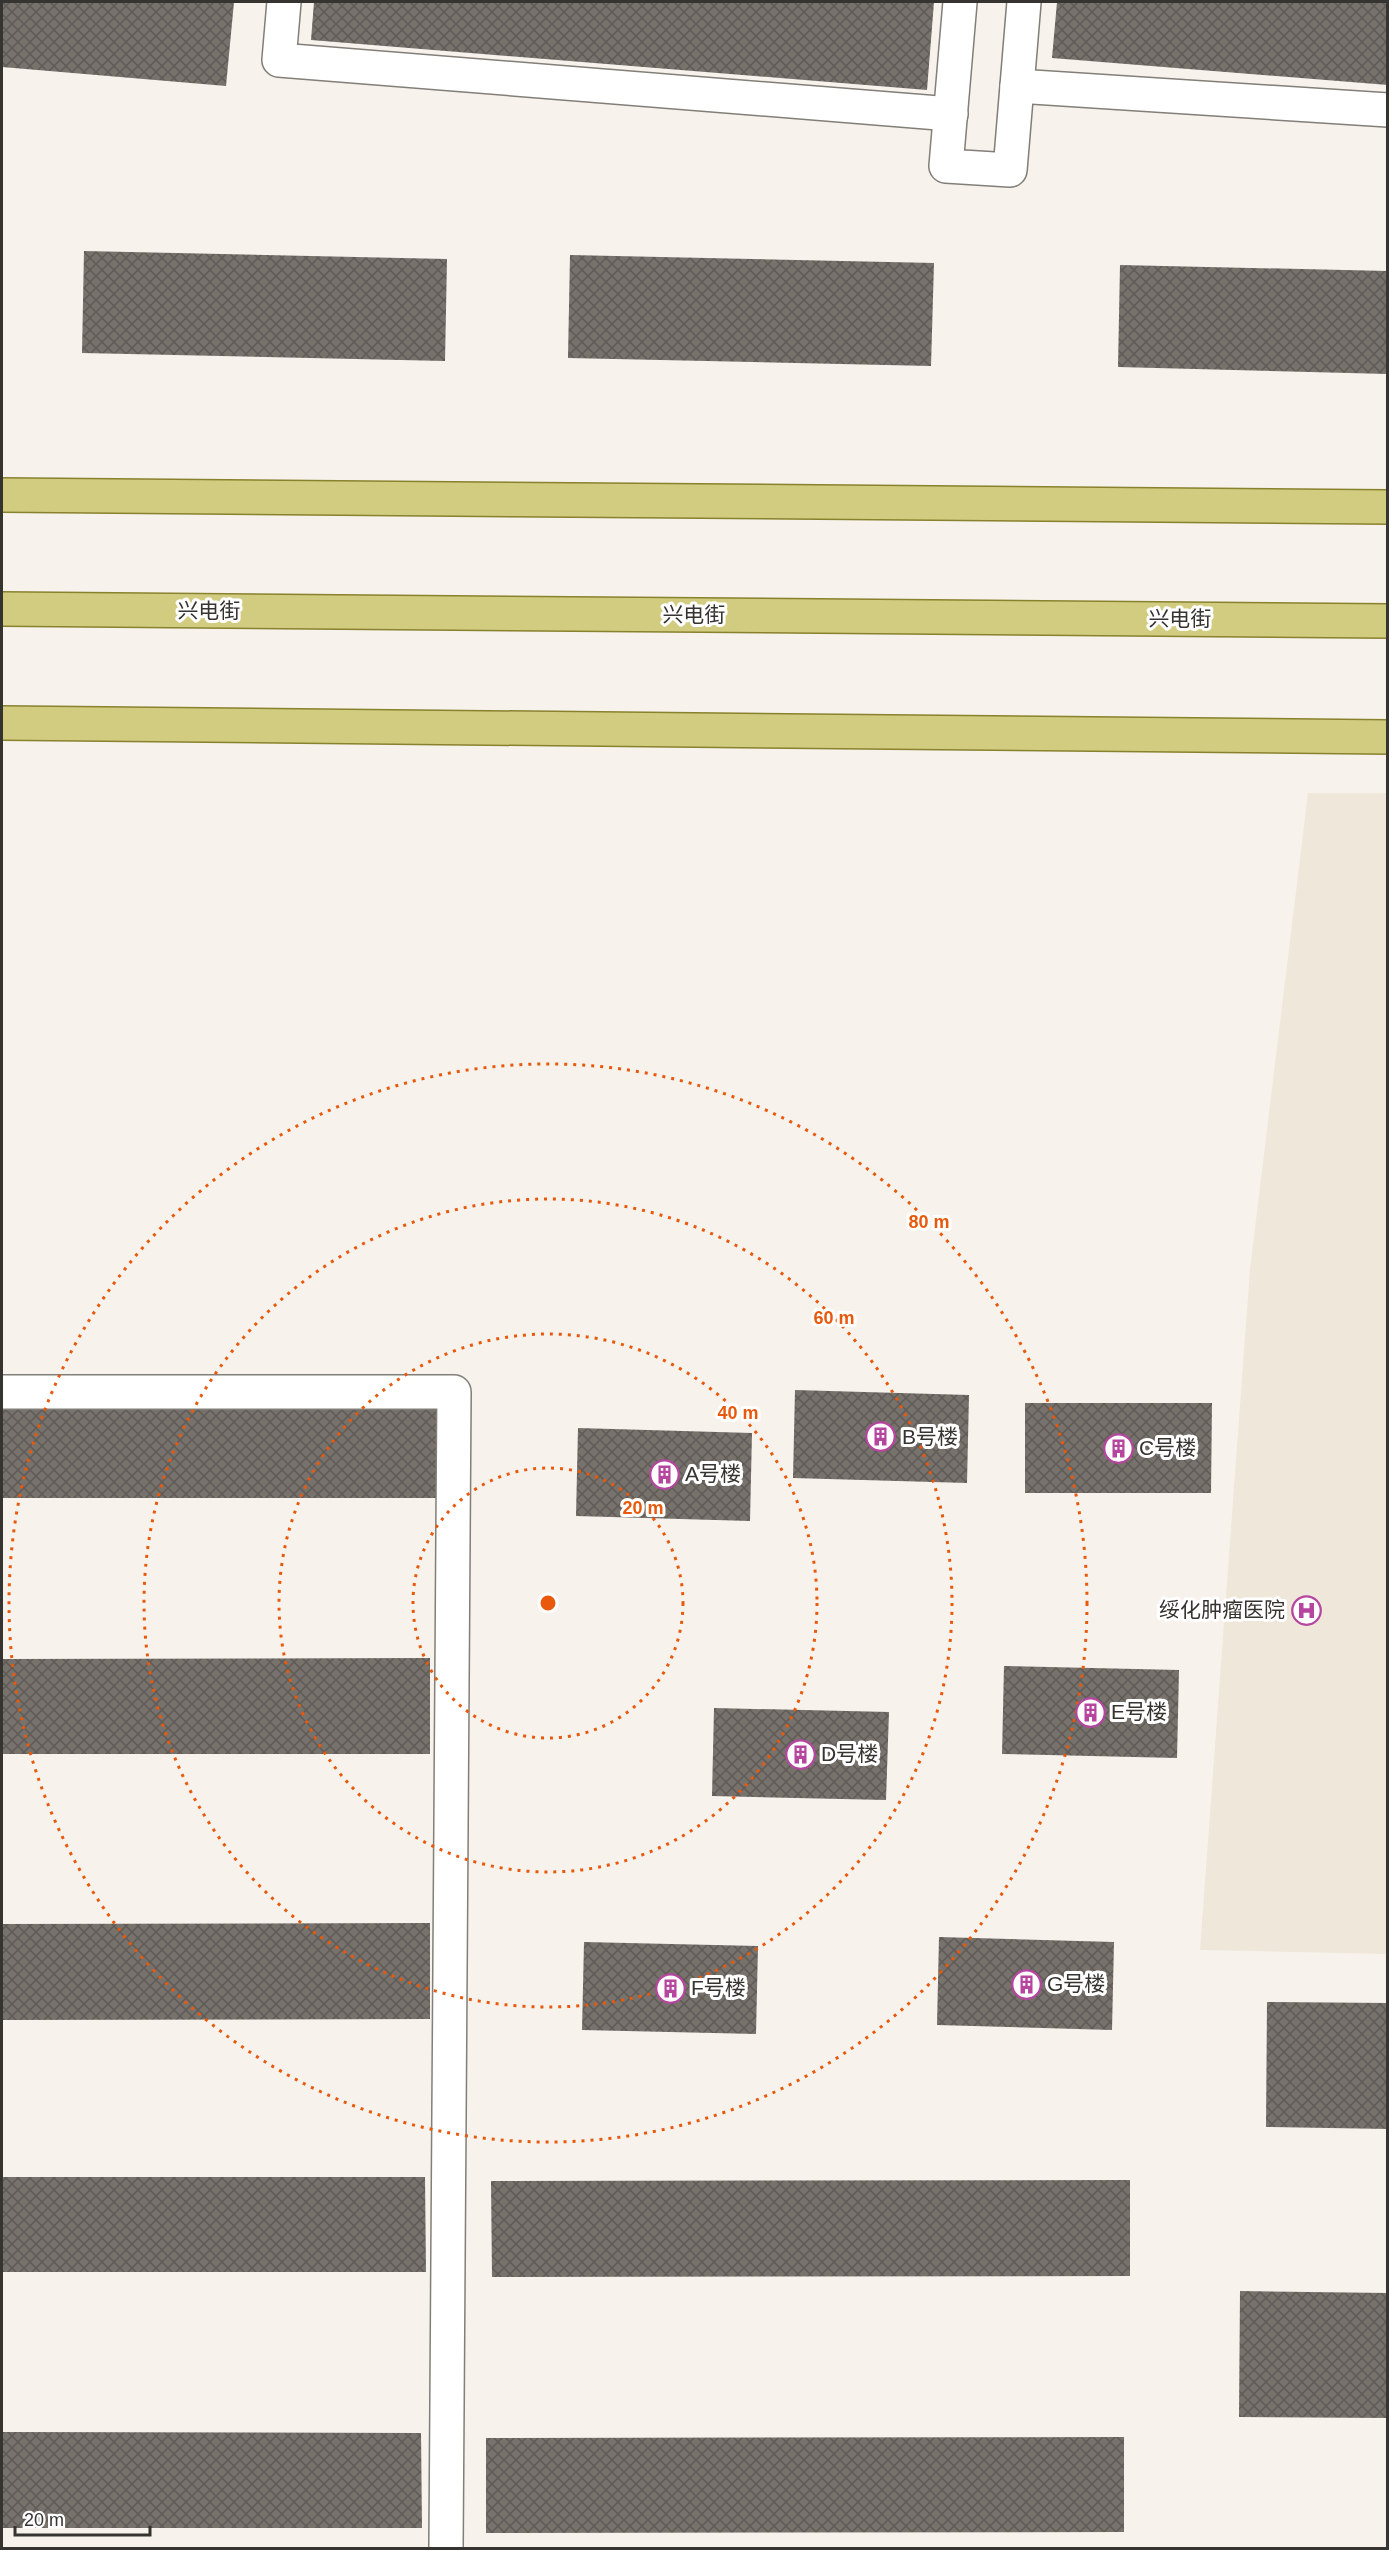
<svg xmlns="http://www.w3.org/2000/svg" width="1389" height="2550" viewBox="0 0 1389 2550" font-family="Arial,'Noto Sans SC',sans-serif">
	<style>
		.built { fill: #efe7da }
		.building { fill: url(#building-cross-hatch) }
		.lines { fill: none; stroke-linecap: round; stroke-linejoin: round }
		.street-casing { stroke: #827e78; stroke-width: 36 }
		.primary-casing { stroke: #88812d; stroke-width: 36 }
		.street { stroke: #fff; stroke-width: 33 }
		.primary { stroke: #d2cc80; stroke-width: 33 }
		.ring { fill: none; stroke: #e8590c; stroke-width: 3; stroke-dasharray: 3 6 }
		.labels { text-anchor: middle; stroke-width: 6; stroke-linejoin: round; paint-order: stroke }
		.street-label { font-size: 21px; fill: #353431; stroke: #fff }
		.poi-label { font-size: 21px; fill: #353431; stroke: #fff; text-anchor: start }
		.centre { fill: #e8590c; stroke: #fff; stroke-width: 3 }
		.ring-label { font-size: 18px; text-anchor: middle; font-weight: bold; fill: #e8590c; stroke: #fff; stroke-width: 6; stroke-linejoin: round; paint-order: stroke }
	</style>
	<defs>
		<pattern id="building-cross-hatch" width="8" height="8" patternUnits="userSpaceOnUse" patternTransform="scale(1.5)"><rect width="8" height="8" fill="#78726d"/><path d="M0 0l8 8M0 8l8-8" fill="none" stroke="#5e5a56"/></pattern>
	</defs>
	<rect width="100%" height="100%" fill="#f7f3ec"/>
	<polygon class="built" points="1308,793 1387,793 1387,1954 1200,1950 1250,1269"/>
	<g class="building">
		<polygon points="2,2 234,2 226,86 2,67"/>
		<polygon points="314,2 934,2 927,90 311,40"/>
		<polygon points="1057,2 1388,2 1388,85 1052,58"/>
		<polygon points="84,251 447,259 445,361 82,353"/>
		<polygon points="570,255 934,263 931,366 568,358"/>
		<polygon points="1120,265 1388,271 1388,374 1118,367"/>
		<polygon points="795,1390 969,1395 967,1483 793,1478"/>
		<polygon points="2,1402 437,1403 437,1498 2,1498"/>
		<polygon points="1025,1403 1212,1403 1211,1493 1025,1493"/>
		<polygon points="578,1428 752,1433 750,1521 576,1516"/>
		<polygon points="430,1658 430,1754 2,1754 2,1659"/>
		<polygon points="1004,1666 1179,1670 1177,1758 1002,1754"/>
		<polygon points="714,1708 889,1712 886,1800 712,1796"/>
		<polygon points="430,1923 430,2019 2,2020 2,1924"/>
		<polygon points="939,1937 1114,1942 1112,2030 937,2025"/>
		<polygon points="584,1942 758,1946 756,2034 582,2030"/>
		<polygon points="1267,2002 1388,2003 1388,2129 1266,2127"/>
		<polygon points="2,2177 425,2177 426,2272 2,2272"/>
		<polygon points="1130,2180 1130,2276 492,2277 491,2181"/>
		<polygon points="1240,2291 1388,2293 1388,2418 1239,2417"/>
		<polygon points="2,2432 421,2433 422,2528 2,2528"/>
		<polygon points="1124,2437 1124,2532 486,2533 486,2438"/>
	</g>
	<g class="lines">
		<defs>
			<g id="street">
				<polyline points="284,2 279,60 951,114"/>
				<polyline points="960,2 946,166 1010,170 1024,2"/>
				<polyline points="1017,86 1388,110"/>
				<polyline points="2,1392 454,1392 446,2548"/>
			</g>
			<g id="primary">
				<polyline points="2,495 1388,507"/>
				<polyline points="2,609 1388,621"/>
				<polyline points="2,723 1388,737"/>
			</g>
		</defs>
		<use href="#street" class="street-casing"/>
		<use href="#primary" class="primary-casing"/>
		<use href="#street" class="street"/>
		<use href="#primary" class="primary"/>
	</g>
	<g class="ring">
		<circle cx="548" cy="1603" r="135"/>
		<circle cx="548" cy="1603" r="269"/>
		<circle cx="548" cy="1603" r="404"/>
		<circle cx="548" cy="1603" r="539"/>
	</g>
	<defs>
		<symbol id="building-ring" viewBox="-11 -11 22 22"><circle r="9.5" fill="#fff" stroke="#b645a0" stroke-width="1.5"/><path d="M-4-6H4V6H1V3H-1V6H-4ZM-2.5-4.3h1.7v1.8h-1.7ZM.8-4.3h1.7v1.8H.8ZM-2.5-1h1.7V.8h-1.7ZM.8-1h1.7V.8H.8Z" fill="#b645a0"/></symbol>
		<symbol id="hospital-ring" viewBox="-11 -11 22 22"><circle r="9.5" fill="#fff" stroke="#b645a0" stroke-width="1.5"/><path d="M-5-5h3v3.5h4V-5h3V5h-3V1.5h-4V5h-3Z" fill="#b645a0"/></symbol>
	</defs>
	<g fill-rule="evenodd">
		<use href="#building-ring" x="864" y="1420" width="33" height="33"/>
		<use href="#building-ring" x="1102" y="1432" width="33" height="33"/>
		<use href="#building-ring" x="648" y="1458" width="33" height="33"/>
		<use href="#hospital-ring" x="1290" y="1594" width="33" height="33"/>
		<use href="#building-ring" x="1074" y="1696" width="33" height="33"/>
		<use href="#building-ring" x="784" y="1738" width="33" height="33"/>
		<use href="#building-ring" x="1010" y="1968" width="33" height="33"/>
		<use href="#building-ring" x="654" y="1972" width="33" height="33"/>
	</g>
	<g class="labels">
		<g class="street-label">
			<text x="209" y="618">兴电街</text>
			<text x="694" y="622">兴电街</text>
			<text x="1180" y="626">兴电街</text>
		</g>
		<g class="poi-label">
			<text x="902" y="1444">B号楼</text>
			<text x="1139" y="1455">C号楼</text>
			<text x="685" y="1481">A号楼</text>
			<text x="1285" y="1617" text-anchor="end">绥化肿瘤医院</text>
			<text x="1111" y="1719">E号楼</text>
			<text x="821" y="1761">D号楼</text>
			<text x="1047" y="1991">G号楼</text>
			<text x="691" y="1995">F号楼</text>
		</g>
	</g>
	<circle cx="548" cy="1603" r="9" class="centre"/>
	<g class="ring-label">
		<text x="929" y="1228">80 m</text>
		<text x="834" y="1324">60 m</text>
		<text x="738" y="1419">40 m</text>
		<text x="643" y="1514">20 m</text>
	</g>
	<rect width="1389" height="2550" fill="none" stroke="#353431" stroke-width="6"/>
	<path d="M15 2526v9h135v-9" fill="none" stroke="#353431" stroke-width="3"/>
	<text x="24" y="2526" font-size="18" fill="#353431" stroke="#ffffff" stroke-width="4.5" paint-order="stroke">20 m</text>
</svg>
